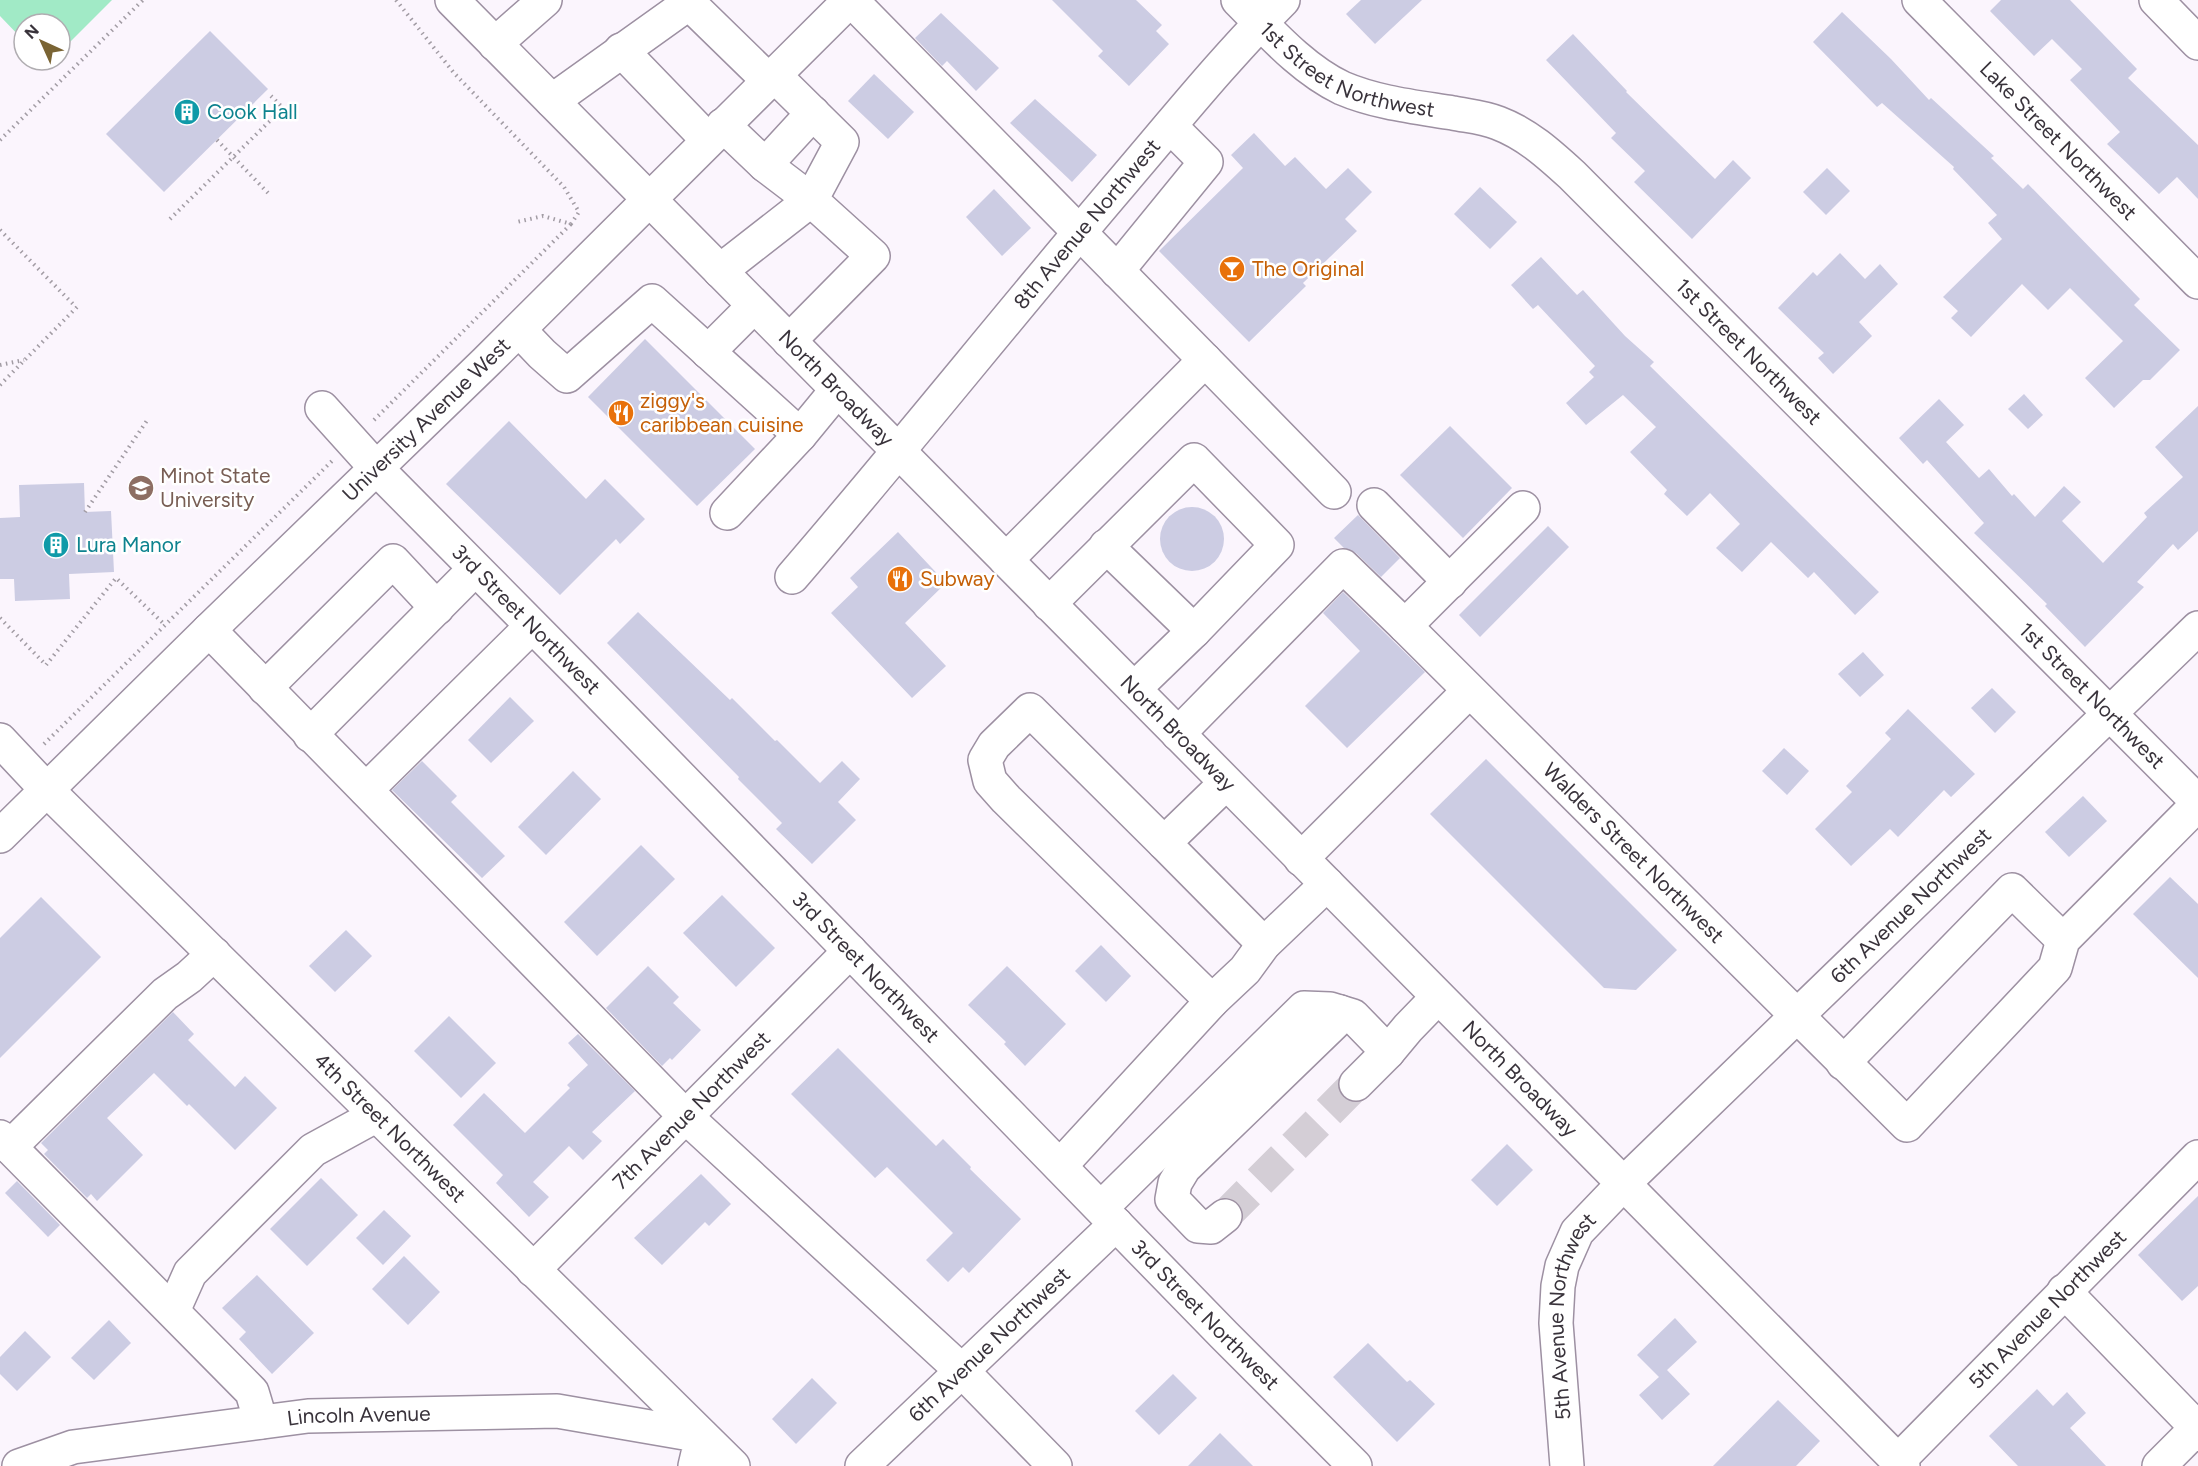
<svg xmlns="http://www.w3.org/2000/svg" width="2198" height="1466" viewBox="0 0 2198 1466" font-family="Figtree,sans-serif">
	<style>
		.green { fill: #a1eac6 }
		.building { fill: #cccce3 }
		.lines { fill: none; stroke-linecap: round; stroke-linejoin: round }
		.minor-tunnel { stroke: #d4ced6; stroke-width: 33; stroke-dasharray: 33 16; stroke-linecap: butt }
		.minor-casing { stroke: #9d90a2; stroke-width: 36 }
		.major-casing { stroke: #9d90a2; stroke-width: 36 }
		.path { stroke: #a29ca4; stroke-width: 4; stroke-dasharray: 1.5 4.5; stroke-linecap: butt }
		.minor { stroke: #fff; stroke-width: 33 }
		.major { stroke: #fff; stroke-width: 33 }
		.labels { text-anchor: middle; stroke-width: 5; stroke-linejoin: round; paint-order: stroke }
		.street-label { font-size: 21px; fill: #39333b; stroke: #fff }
		.culture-label { font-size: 21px; fill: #0d838f; stroke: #fff; text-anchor: start }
		.food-label { font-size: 21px; fill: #c56008; stroke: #fff; text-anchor: start }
		.education-label { font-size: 21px; fill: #785e54; stroke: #fff; text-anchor: start }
	</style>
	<rect width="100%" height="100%" fill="#fbf5fd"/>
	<polygon class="green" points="0,0 112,0 60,52 60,24 24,24 24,41 0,16"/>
	<g class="building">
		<polygon points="1052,0 1136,0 1162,25 1156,31 1169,44 1129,86 1098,56 1103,51"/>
		<polygon points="1361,0 1422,0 1375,44 1346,14"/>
		<polygon points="2001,0 2070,0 2137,69 2128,78 2198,145 2198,199 2177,177 2159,194 2107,144 2120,132 2070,80 2082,69 2052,39 2034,56 1990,11"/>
		<polygon points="1842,12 1891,59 1929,100 1931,98 1994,156 1991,158 2023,189 2028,184 2140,299 2134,305 2180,350 2150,380 2143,380 2114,408 2085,378 2123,341 2070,288 2048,310 2022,284 1971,337 1951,318 1958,311 1943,297 2002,239 1988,223 1997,215 1953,169 1954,167 1882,103 1877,107 1813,42"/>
		<polygon points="941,13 999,68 976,91 947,61 942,66 915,38"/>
		<polygon points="210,31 268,89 164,192 106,134"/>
		<polygon points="1573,34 1627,91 1626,92 1715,179 1733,160 1751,178 1692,239 1634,182 1645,171 1611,138 1616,133 1546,60"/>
		<polygon points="874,74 914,112 888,139 848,101"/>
		<polygon points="1035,99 1097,155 1072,182 1010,123"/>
		<polygon points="1254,133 1285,166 1295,157 1326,189 1348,168 1372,192 1345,219 1357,231 1303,283 1306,286 1249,342 1159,251 1243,168 1231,155"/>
		<polygon points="1827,168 1850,191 1826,215 1803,192"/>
		<polygon points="1480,187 1517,222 1490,249 1454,214"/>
		<polygon points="994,189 1031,228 1002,256 966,217"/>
		<polygon points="1840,253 1865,279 1880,264 1898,284 1859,322 1872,336 1833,374 1818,358 1824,353 1778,308 1813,272 1817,276"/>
		<polygon points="1541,257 1577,295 1583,290 1625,336 1654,362 1650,366 1879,592 1855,615 1814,572 1808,578 1771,542 1742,572 1716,548 1740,524 1710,493 1687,516 1664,494 1667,490 1630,452 1656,427 1623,395 1586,425 1566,403 1594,377 1589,372 1595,366 1538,305 1533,309 1511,285"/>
		<polygon points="645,339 755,449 697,506 588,397"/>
		<polygon points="2024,394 2043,415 2028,429 2008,409"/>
		<polygon points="1939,399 1964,425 1946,442 1979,478 1989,469 2012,496 2014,494 2035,517 2064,486 2081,502 2062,521 2103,563 2147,517 2144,513 2183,477 2155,447 2198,406 2198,531 2178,550 2173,544 2137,582 2144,587 2085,647 2045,606 2047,604 1974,533 1984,523 1927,460 1923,464 1899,438"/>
		<polygon points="509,421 586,499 605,479 645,519 620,544 616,539 560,595 446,484"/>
		<polygon points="1450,426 1512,488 1463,538 1400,475"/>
		<polygon points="84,483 85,512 111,511 114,572 69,574 70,599 15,601 14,579 0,579 0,518 20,517 19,485"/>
		<circle cx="1192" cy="539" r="32"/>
		<polygon points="1358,515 1400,558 1381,577 1356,553 1344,548 1334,538"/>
		<polygon points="1548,526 1569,547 1480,637 1459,615"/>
		<polygon points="898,532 946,583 905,623 946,666 912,698 831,613 858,587 850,578"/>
		<polygon points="1343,592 1425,672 1347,748 1305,706 1360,651 1323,613"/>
		<polygon points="638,612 730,700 732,698 775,741 777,740 820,783 842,761 860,779 838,802 856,820 812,864 776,829 782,823 738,779 739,777 607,643"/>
		<polygon points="1863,652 1884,675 1860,697 1838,674"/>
		<polygon points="1992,688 2016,712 1995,733 1971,708"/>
		<polygon points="510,697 534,721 491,763 468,740"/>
		<polygon points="1908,709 1975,774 1951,797 1944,790 1898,837 1890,829 1851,866 1815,829 1852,792 1846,786 1891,739 1885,733"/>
		<polygon points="1784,748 1809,771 1787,795 1762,771"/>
		<polygon points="1486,759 1677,950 1636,990 1604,988 1430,814"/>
		<polygon points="422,761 457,796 451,802 505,856 482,878 392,790"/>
		<polygon points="573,771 601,799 546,855 518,827"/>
		<polygon points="2083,796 2107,821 2069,857 2045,832"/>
		<polygon points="641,845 675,879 597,956 564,922"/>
		<polygon points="2170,877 2198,904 2198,978 2133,914"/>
		<polygon points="722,895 775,948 736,987 683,933"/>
		<polygon points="41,897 101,957 0,1058 0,938"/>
		<polygon points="346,930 372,956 335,992 309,966"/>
		<polygon points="1101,945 1131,976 1106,1002 1075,971"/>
		<polygon points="648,966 679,997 673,1003 701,1030 672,1060 670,1058 662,1066 606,1008"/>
		<polygon points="1007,966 1066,1024 1025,1066 1004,1044 1006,1042 968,1005"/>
		<polygon points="173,1012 194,1034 188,1040 235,1087 245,1076 277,1108 235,1150 189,1104 187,1106 154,1073 107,1118 143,1155 97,1201 91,1194 87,1198 44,1154 48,1150 41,1143"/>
		<polygon points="449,1016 496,1063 461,1098 414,1051"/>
		<polygon points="578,1034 635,1091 592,1132 602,1141 583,1160 569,1146 533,1182 549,1197 529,1217 496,1183 503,1175 453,1125 484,1093 525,1133 570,1088 567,1085 588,1065 568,1043"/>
		<polygon points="838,1048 936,1146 943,1139 971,1167 970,1169 1021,1219 969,1273 963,1267 948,1282 926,1260 953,1233 887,1167 875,1178 791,1094"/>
		<polygon points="1507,1144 1533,1170 1497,1206 1471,1180"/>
		<polygon points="701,1174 731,1204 709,1226 705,1222 662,1265 634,1238"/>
		<polygon points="321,1178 358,1215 307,1266 270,1229"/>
		<polygon points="17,1181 60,1225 48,1237 5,1193"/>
		<polygon points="2198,1196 2198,1286 2182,1301 2138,1255"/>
		<polygon points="384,1210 411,1236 383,1265 356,1238"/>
		<polygon points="404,1256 440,1292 408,1325 372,1289"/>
		<polygon points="257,1275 314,1333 272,1374 239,1339 246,1332 222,1308"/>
		<polygon points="1675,1318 1697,1342 1667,1370 1690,1394 1662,1420 1639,1395 1659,1377 1637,1355"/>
		<polygon points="109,1320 131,1343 94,1380 71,1358"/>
		<polygon points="25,1331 51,1357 17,1391 0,1374 0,1357"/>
		<polygon points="1368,1343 1407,1382 1410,1380 1435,1404 1397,1442 1333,1377"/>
		<polygon points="1173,1374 1197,1398 1159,1435 1135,1411"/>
		<polygon points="812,1378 837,1403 796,1444 772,1419"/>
		<polygon points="2037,1389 2053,1406 2067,1392 2086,1413 2070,1428 2106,1466 2018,1466 1989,1436"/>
		<polygon points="1778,1400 1820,1441 1796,1466 1713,1466"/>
		<polygon points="1220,1433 1253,1466 1188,1466"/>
	</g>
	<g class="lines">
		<polyline class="minor-tunnel" points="1225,1216 1356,1084"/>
		<defs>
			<g id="minor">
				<polyline points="851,0 1205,360"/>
				<path id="s1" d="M1238 0C1269 31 1302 69 1342 88 1377 103 1416 107 1453 113 1468 116 1483 117 1498 123 1527 134 1549 154 1572 175L2198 802"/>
				<path id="s2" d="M1919 0 2198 282"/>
				<polyline points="2156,0 2198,43"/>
				<polyline points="495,44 545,0"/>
				<polyline points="621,50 708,140"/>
				<polyline points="775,76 842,142 811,200 873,256 789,341"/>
				<polyline points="552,101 689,3 769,81"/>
				<polyline points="765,165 813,113"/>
				<polyline points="720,271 811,200 765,165 723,125"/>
				<polyline points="1117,271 1206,162 1170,126"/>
				<polyline points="519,330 542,354 567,376 652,301 800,435 727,513"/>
				<polyline points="708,352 754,306"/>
				<path id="s3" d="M322 408 377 469 581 675 1224 1335 1355 1466"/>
				<polyline points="800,435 837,390"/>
				<polyline points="1374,505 1450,582"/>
				<polyline points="1106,546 1194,631"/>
				<polyline points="1006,560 1205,360 1334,492"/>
				<path id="s4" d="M792 577C905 446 1012 311 1124 180 1176 119 1226 57 1283 0"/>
				<polyline points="1049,604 1194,460 1277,545 1194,631 1134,689"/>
				<path id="s5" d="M1405 626 1907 1125 2055 968 2063 940 2198 804"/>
				<polyline points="209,630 685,1116 962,1371 1055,1466"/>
				<polyline points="265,688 393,561 437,608"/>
				<polyline points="1178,734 1343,566 1405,626 1523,508"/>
				<polyline points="310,735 475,569"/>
				<path id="s6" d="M0 740 47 790 733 1466"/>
				<polyline points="1226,783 1164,843 1264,944"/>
				<polyline points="366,790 531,627"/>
				<path id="s7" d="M0 836 209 630 486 362 850 0"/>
				<polyline points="1164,843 1030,710 994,745 985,760 990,781 1006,799 1212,1001"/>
				<polyline points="1301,859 1469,691"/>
				<polyline points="1843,1063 2012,890 2063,940"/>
				<polyline points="1356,1084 1388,1052"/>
				<polyline points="0,1137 252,1392 261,1422"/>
				<polyline points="10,1147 165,994 189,977 214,954"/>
				<polyline points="1060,1166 1212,1001 1245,970 1264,944 1327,884"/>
				<polyline points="1101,1208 1304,1008 1330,1009 1353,1016 1388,1052 1408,1028 1438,997"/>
				<polyline points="1225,1216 1211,1227 1198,1226 1172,1199 1175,1183 1184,1168 1334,1023 1340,1012"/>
				<path id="s8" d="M533 1270 850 951"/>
				<polyline points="2064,1291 2198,1429"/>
				<polyline points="173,1311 190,1273 313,1150 377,1115"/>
				<path id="s9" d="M1898 1461 2198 1157"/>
				<path id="s10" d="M19 1466 73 1447 308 1416 557 1411 702 1436 695 1466"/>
				<path id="s11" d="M862 1466 1116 1224"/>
				<path id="s12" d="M1567 1466 1556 1323 1558 1286 1562 1266 1577 1232 1623 1184 2198 628"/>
				<polyline points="2159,1466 2197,1428"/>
			</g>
			<g id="major">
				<path id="s13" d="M452 0 1903 1466"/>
			</g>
		</defs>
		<use href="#minor" class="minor-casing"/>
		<use href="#major" class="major-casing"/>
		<g class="path">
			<polyline points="396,0 454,73 564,187 579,212 571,224 543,216 517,222"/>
			<polyline points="0,140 143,0"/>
			<polyline points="217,140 269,194"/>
			<polyline points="170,219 283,108 271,96"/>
			<polyline points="0,230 76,307"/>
			<polyline points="0,365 24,360"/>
			<polyline points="0,385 80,304"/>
			<polyline points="374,420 571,224"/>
			<polyline points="85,512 148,419"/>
			<polyline points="0,618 46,665 116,578 165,625"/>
			<polyline points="44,744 332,461"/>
		</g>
		<use href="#minor" class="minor"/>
		<use href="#major" class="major"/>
	</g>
	<defs>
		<symbol id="building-disc" viewBox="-11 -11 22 22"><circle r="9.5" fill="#0f9aa8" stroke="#fff"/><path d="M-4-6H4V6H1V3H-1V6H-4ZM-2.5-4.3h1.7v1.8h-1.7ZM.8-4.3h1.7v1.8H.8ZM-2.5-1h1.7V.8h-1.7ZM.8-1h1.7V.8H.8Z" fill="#fff"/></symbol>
		<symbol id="bar-disc" viewBox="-11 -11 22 22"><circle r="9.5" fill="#e8710a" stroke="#fff"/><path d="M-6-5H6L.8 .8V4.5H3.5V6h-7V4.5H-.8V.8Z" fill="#fff"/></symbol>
		<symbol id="restaurant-disc" viewBox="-11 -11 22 22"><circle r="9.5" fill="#e8710a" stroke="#fff"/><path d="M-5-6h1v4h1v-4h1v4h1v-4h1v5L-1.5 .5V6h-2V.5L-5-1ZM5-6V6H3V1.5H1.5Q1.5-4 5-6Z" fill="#fff"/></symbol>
		<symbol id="university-disc" viewBox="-11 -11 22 22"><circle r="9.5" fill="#8d6e63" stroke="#fff"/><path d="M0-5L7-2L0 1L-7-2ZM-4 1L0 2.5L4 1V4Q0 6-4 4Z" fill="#fff"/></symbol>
	</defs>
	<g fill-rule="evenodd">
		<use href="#building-disc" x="172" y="97" width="30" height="30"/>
		<use href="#bar-disc" x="1217" y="254" width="30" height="30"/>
		<use href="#restaurant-disc" x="606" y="398" width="30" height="30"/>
		<use href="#university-disc" x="126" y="473" width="30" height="30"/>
		<use href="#building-disc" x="41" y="530" width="30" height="30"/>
		<use href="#restaurant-disc" x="885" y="564" width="30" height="30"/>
	</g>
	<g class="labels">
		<g class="street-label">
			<text dy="7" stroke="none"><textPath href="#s1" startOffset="134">1st Street Northwest</textPath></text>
			<text dy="7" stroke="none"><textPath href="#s2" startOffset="198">Lake Street Northwest</textPath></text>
			<text dy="7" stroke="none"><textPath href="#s4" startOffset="460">8th Avenue Northwest</textPath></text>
			<text dy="7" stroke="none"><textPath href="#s1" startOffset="638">1st Street Northwest</textPath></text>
			<text dy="7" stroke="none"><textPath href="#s13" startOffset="546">North Broadway</textPath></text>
			<text dy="7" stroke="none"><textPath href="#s7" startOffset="596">University Avenue West</textPath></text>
			<text dy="7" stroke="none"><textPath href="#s3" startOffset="294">3rd Street Northwest</textPath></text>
			<text dy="7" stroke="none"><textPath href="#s1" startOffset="1124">1st Street Northwest</textPath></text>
			<text dy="7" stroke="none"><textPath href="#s13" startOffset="1032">North Broadway</textPath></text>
			<text dy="7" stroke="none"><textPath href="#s5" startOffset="322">Walders Street Northwest</textPath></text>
			<text dy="7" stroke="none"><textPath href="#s12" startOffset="705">6th Avenue Northwest</textPath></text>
			<text dy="7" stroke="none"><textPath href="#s3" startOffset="780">3rd Street Northwest</textPath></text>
			<text dy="7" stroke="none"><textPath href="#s13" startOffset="1518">North Broadway</textPath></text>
			<text dy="7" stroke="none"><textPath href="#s8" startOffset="225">7th Avenue Northwest</textPath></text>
			<text dy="7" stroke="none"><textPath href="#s6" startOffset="550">4th Street Northwest</textPath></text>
			<text dy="7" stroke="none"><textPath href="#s9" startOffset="213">5th Avenue Northwest</textPath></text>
			<text dy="7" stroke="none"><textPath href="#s3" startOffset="1266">3rd Street Northwest</textPath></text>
			<text dy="7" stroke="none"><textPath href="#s12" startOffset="153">5th Avenue Northwest</textPath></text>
			<text dy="7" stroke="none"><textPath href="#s11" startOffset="176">6th Avenue Northwest</textPath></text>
			<text dy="7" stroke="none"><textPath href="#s10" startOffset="345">Lincoln Avenue</textPath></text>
		</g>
		<g class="culture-label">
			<text x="207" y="119">Cook Hall</text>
			<text x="76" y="552">Lura Manor</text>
		</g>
		<g class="food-label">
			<text x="1252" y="276">The Original</text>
			<text x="640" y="408">ziggy's<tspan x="640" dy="24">caribbean cuisine</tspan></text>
			<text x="920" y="586">Subway</text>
		</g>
		<g class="education-label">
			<text x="160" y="483">Minot State<tspan x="160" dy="24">University</tspan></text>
		</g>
	</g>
	<g transform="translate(42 42) rotate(315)"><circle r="28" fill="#ffffff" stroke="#b0adb1" stroke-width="1.5"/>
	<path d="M0-4.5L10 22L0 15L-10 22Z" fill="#7a6434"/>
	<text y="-9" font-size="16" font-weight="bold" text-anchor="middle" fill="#39333b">N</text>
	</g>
</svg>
